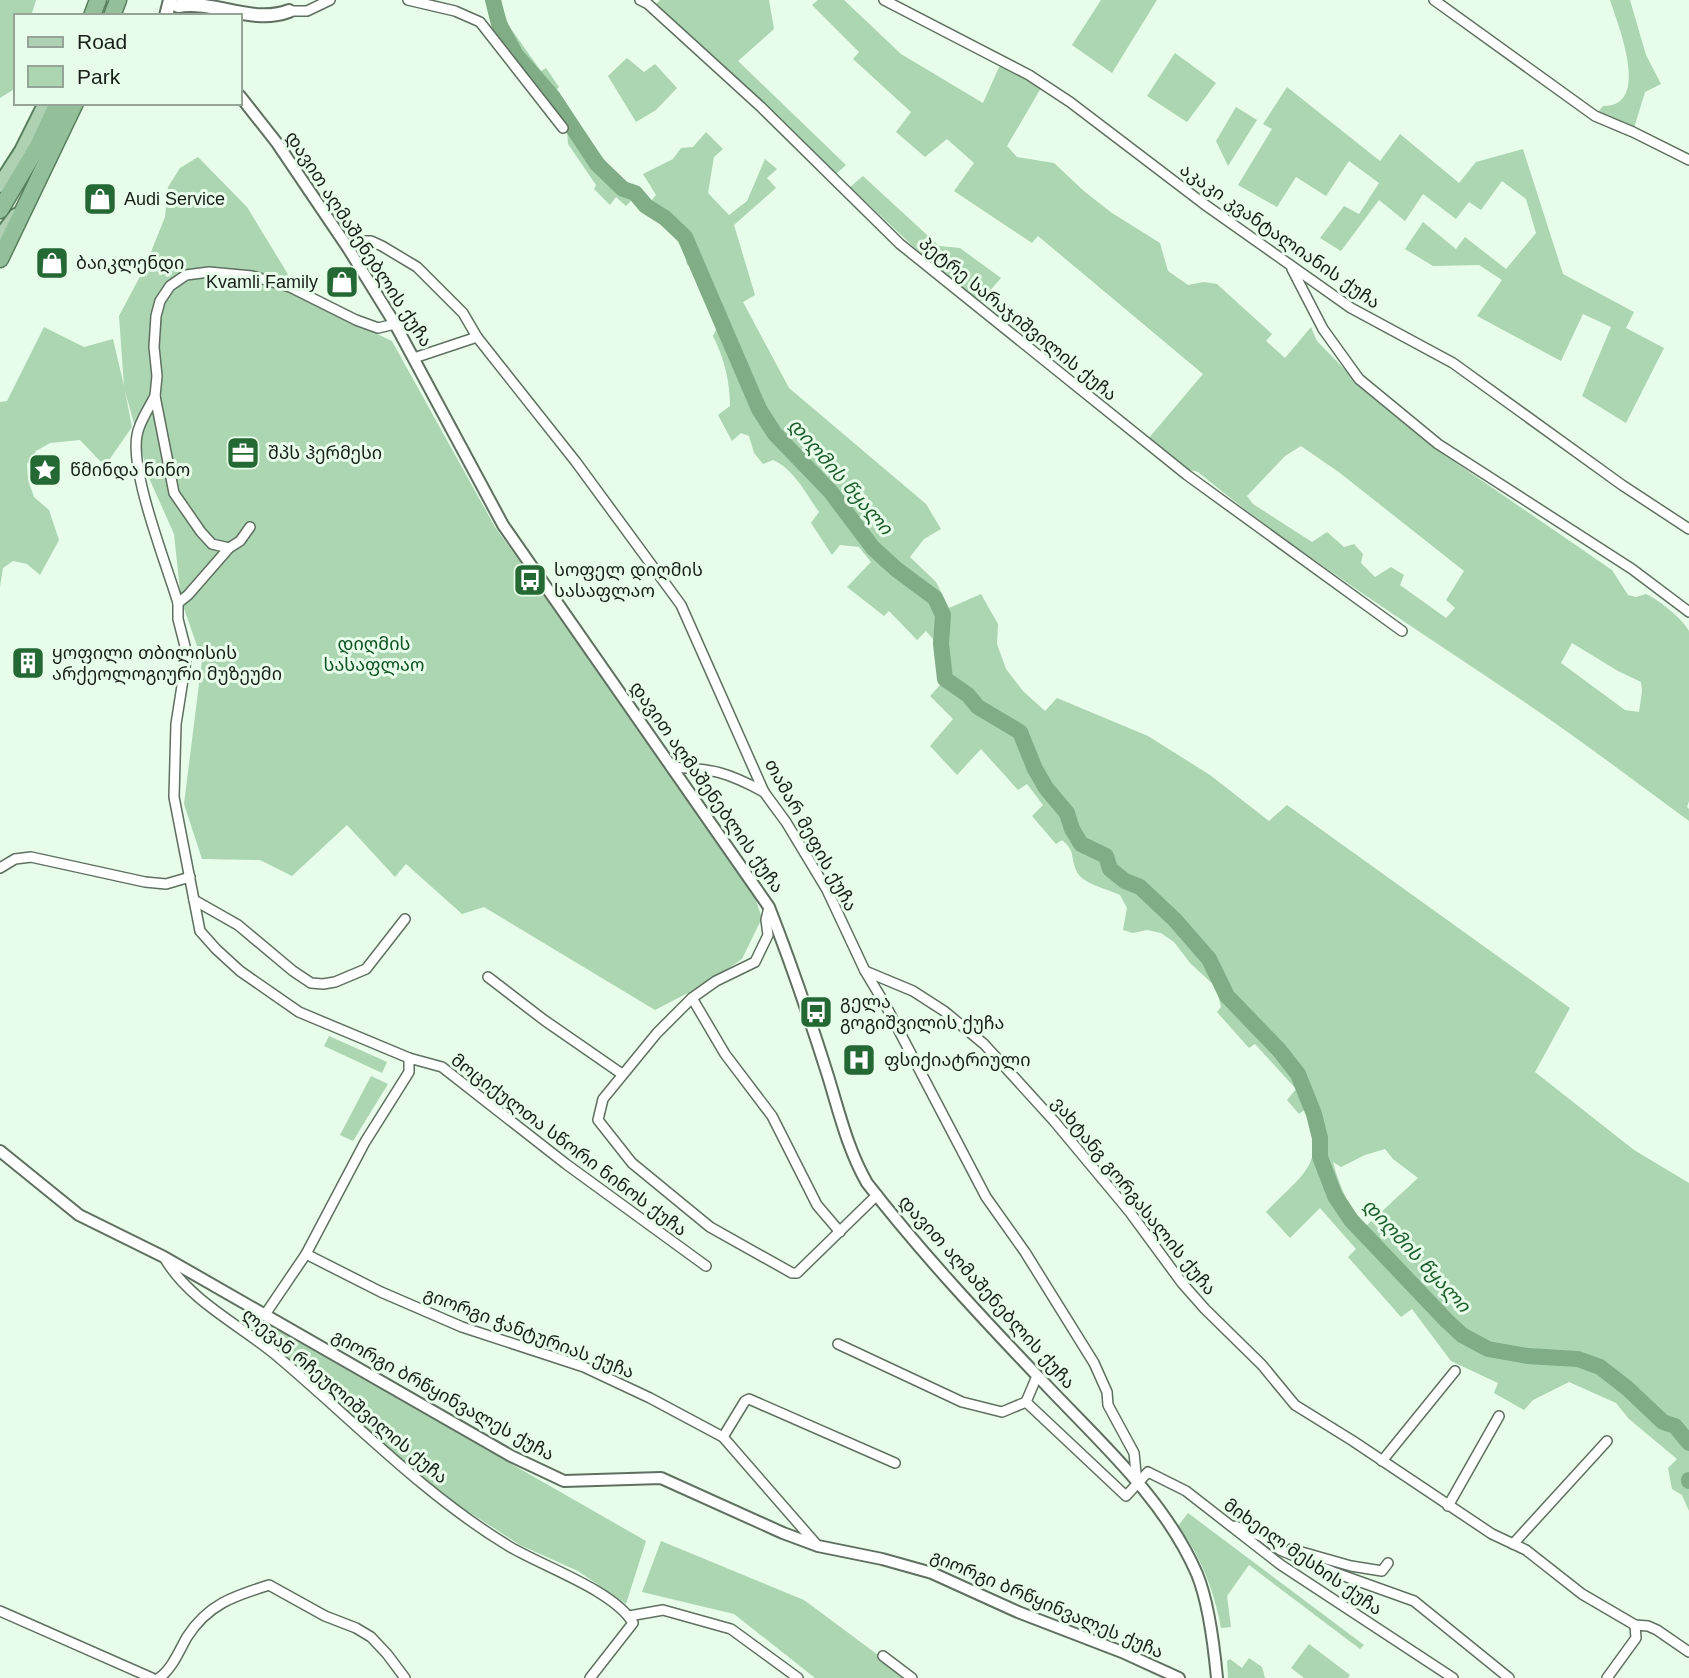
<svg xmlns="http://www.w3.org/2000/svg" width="1689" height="1678" viewBox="0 0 1689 1678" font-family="Arial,'Noto Sans Georgian',sans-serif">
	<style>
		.green { fill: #abd6b1; fill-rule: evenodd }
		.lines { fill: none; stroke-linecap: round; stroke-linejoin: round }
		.river { stroke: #80ad86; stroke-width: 16 }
		.minor-casing { stroke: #5f7061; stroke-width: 12 }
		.tertiary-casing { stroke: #5f7061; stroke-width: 14 }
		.secondary-casing { stroke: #5f7061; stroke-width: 16 }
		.primary-casing { stroke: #567e5c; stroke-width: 18 }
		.trunk-casing { stroke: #567e5c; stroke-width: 19 }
		.minor { stroke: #fff; stroke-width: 9 }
		.tertiary { stroke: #fff; stroke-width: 10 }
		.secondary { stroke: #fff; stroke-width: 12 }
		.primary { stroke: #aed0b3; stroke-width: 14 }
		.trunk { stroke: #93c09a; stroke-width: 16 }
		.labels { text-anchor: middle; stroke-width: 6; stroke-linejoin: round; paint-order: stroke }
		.poi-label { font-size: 18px; fill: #181f19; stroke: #e8fcea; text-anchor: start }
		.street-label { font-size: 18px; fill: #181f19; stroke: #e8fcea }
		.park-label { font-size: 18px; fill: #0c5221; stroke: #e8fcea }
		.water-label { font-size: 19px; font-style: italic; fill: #1b5d2b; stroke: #e8fcea }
	</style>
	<rect width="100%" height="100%" fill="#e8fcea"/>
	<g class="green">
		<polygon points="0,0 36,0 31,16 16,16 16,88 0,98"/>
		<path d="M490 0H500L509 26 541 71 546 68 559 87 555 91 619 180 651 201 656 195 643 174 673 159 681 148 693 147 706 132 723 149 714 157 708 193 729 215 747 201 765 159 777 169 767 178 776 188 734 225 755 295 743 302 789 388 926 504 941 529 924 539 910 557 936 582 949 608 981 594 998 624 997 644 1006 669 1023 691 1045 711 1057 698 1148 736 1210 775 1269 821 1287 805 1570 1008 1535 1072 1634 1150 1689 1183V1511L1682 1495 1672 1489 1668 1468 1677 1459 1629 1419 1616 1403 1569 1382 1533 1400 1524 1410 1494 1393 1498 1383 1451 1361 1412 1309 1401 1317 1348 1257 1356 1249 1320 1208 1290 1238 1266 1212C1304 1172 1326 1166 1307 1108L1299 1114 1287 1100 1296 1089 1255 1044 1249 1048 1217 1012 1221 1007 1216 987 1190 963 1174 942 1161 933 1147 930 1133 933 1123 930 1127 908 1120 895C1108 889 1081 884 1076 870 1070 855 1076 852 1062 840L1056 844 1032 816 1043 805 1027 784 1018 790 981 749 957 775 930 746 953 719 930 696 942 683 933 639 926 631 917 640 889 611 884 616 847 587 871 562 859 547 840 545 832 555 811 523 819 512C807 495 793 468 773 460L763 464 754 453 749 436 741 433 732 441 718 415 730 406C730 381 724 358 713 336L717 328 694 271 686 263 689 255C674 222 656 222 632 200L626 206 616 197 610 205 594 189 596 185 568 144 567 130 495 36 499 34ZM1385 1149 1393 1159 1418 1178 1366 1226C1349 1209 1339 1185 1333 1162L1341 1167 1365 1155Z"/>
		<polygon points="660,0 769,0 774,29 738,61 846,165 836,174 656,4"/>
		<path d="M818 0H844L901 54 983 103 1000 65 1041 88 1007 146 1017 157 1054 163 1085 192 1112 213 1160 243 1168 271 1188 285 1204 282 1217 284 1272 334 1266 341 1285 358 1311 327 1317 341 1354 379 1430 445 1612 570 1628 595 1636 597 1646 594C1659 600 1683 619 1689 631V801L1687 807 1689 809V821C1633 780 1578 738 1520 699 1411 625 1300 556 1198 472L1190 470 1148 439 1203 374 1038 236 1032 243 954 191 974 163 947 139 925 157 896 132 911 112 853 59 859 52 812 5ZM1301 446 1340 473 1464 571 1446 600 1455 608 1446 618 1400 585 1404 575 1391 567 1375 577 1361 563 1363 554 1354 544 1344 547 1327 532 1312 542 1253 504 1247 496 1285 456ZM1572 643 1618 671 1641 682 1642 691 1639 712 1625 710 1561 663Z"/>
		<polygon points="1101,0 1157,0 1112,73 1072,45"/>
		<path d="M1610 0H1630L1646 55 1661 84 1645 92 1634 128 1598 112 1603 106C1652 107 1618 25 1610 0Z"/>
		<polygon points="1175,53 1216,83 1187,122 1147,96"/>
		<polygon points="627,58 644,72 655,64 677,88 656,110 636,122 608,76"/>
		<polygon points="1287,87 1380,161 1400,134 1459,183 1476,162 1523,149 1563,274 1634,312 1626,328 1664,348 1626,423 1582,396 1611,327 1583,314 1561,361 1477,316 1502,280 1479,265 1433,266 1405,249 1423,222 1456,249 1465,237 1506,269 1536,233 1526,199 1502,181 1481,210 1469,202 1456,219 1423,194 1405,221 1379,200 1341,251 1320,238 1344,206 1359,214 1379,183 1349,161 1326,196 1296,177 1277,207 1238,185 1272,129 1263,124"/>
		<polygon points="1236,107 1257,120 1228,166 1216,141"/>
		<polygon points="198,157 247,207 303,299 392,341 495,527 696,807 754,895 762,918 742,959 707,983 655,1010 484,907 462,914 406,864 395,877 347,825 292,876 260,860 202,859 184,804 202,660 181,600 174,534 149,478 125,391 132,427 107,463 100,461 80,440 50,443 36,451 27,464 28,480 34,497 49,510 59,540 40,575 27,564 13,561 3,568 0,587 0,402 7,401 44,327 84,347 113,339 124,386 119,316 145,267 165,217 168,187 180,168"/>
		<polygon points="863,176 939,246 960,248 1001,278 981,301 948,279 850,187"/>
		<polygon points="329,1036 387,1062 382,1073 324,1046"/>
		<polygon points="371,1076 388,1084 353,1141 340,1135"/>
		<polygon points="256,1318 646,1541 626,1604 578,1571 520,1545 447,1498 389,1454 346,1410 251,1327"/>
		<path d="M1188 1513 1364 1645 1360 1649 1249 1565 1227 1596 1231 1627 1221 1628C1214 1590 1201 1556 1178 1526Z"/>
		<polygon points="661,1541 804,1600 909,1678 815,1678 734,1614 642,1592"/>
		<polygon points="1309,1644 1350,1675 1348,1678 1304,1678 1291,1668"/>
		<polygon points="1249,1658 1262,1667 1265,1678 1228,1678 1227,1661 1230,1659 1242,1668"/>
	</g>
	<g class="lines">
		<g class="river">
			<polyline points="493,0 499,24 516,55 552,96 597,164 623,189 635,193 646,206 665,218 685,237 759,409 775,434 830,491 873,548 896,569 935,598 943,615 941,644 945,679 968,695 978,707 1020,732 1035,769 1046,788 1067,813 1072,829 1081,844 1106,856 1110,869 1125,881 1140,887 1175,920 1209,959 1227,996 1279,1050 1298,1074 1314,1114 1320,1138 1320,1157 1335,1196 1351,1220 1446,1320 1462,1335 1488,1349 1527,1356 1578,1359 1600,1367 1627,1388 1663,1422 1675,1426 1689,1443"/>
			<polyline points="1689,1480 1689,1481"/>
		</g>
		<defs>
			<g id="minor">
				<polyline points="408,0 455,11 480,22 563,128"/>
				<polyline points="640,0 648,4 761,107 900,244 1187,475 1402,631"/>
				<polyline points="884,0 1029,75 1070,102 1204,204 1351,308 1453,363 1622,485 1689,529"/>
				<polyline points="1434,0 1595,116 1633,132 1689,160"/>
				<polyline points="289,11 307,11 330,0"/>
				<polyline points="348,248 359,241 371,241 382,246 417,267 463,313 477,337 576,462 681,605 764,792 786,822 827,890 865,971 886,1006 986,1197 1025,1252 1094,1363 1107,1392 1108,1405 1134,1453 1137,1483"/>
				<polyline points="1292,269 1323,329 1359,379 1438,444 1632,569 1689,612"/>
				<polyline points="414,358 477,337"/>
				<path d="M155 396C149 408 139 422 137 435 130 473 166 563 178 603V619L187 654 176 724 174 797 200 931 216 949 240 971 299 1012 409 1058 442 1067 566 1164 706 1266"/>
				<polyline points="250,527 240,541 229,548 212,544 201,532 174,493 155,396 157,376 154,347 156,316 160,301 170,286 186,275 209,272 252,276 290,287 356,320 378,328 395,324"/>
				<polyline points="178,603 188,595 229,548"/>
				<path d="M671 767C714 769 727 772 764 792"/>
				<polyline points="0,868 15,859 31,857 145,882 166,884 190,877"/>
				<polyline points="194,900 238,925 293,971 311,983 323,984 335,982 366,969 405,919"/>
				<polyline points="769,907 766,920 768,935 755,962 716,981 692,998 657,1033 603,1099 598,1120 632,1163 710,1227 792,1273 797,1273 877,1195"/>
				<polyline points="865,971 913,991 944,1011 984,1044 1054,1121 1129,1211 1182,1283 1205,1309 1262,1365 1295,1405 1353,1441 1492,1534 1526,1550 1582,1594 1635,1625 1648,1626 1657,1630 1689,1652"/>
				<polyline points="488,977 544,1020 622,1074"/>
				<polyline points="692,998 725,1054 772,1116 817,1205 840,1232"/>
				<polyline points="306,1254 381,1292 462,1327 584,1367 650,1398 723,1437 817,1545"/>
				<path d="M165 1259C191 1302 239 1324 277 1356 353 1420 422 1493 507 1545 541 1566 614 1590 633 1623L590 1678"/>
				<polyline points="264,1316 306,1254 365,1142 409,1072 409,1058"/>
				<polyline points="838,1344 962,1402 1002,1412 1026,1402 1037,1376"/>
				<polyline points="1026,1402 1126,1496 1148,1472 1186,1491 1281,1565 1453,1678"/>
				<polyline points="723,1437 745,1401 749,1399 895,1463"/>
				<polyline points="1382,1461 1455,1371"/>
				<polyline points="1448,1506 1499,1416"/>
				<polyline points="1235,1526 1261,1536 1280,1550 1333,1572 1414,1601 1509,1678"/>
				<polyline points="1513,1544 1607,1441"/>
				<polyline points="1291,1549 1351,1566 1382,1571 1388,1563"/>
				<polyline points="0,1611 152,1678"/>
				<polyline points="629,1616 663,1610 731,1629 798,1678"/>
				<polyline points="883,1656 912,1678"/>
				<path d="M159 1678C172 1669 179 1651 187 1637 208 1604 234 1596 269 1585L325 1616 356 1628 371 1637 387 1654 405 1678"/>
				<polyline points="1607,1678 1636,1638 1635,1625"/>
			</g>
			<g id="tertiary">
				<path d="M240 96 277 143 348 248 395 324 503 525 769 907C791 963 810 1019 828 1076 839 1112 848 1150 867 1183 923 1255 985 1321 1048 1387 1102 1444 1165 1500 1197 1574 1209 1603 1214 1646 1217 1678"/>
				<polyline points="0,1151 79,1215 164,1257 511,1456 564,1481 661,1478 783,1533 818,1546 882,1559 932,1573 1018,1612 1122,1652 1179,1678"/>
			</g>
			<g id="secondary">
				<path d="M178 6C215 0 252 25 289 11"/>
				<polyline points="166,16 170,0"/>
			</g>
			<g id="primary">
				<polyline points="0,185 22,151 46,103"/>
				<polyline points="0,237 16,216"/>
			</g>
			<g id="trunk">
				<polyline points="92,16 98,0"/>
				<polyline points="112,16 118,0"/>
				<polyline points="0,210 38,146 58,103"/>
				<polyline points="0,259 75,103"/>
			</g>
		</defs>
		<use href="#minor" class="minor-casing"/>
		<use href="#tertiary" class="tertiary-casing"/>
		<use href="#secondary" class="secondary-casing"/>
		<use href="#primary" class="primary-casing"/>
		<use href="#trunk" class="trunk-casing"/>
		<use href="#minor" class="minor"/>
		<use href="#tertiary" class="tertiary"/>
		<use href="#secondary" class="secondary"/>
		<use href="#primary" class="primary"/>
		<use href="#trunk" class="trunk"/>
	</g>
	<defs>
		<symbol id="shop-square" viewBox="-11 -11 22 22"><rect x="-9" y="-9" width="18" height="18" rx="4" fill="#246934" stroke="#e8fcea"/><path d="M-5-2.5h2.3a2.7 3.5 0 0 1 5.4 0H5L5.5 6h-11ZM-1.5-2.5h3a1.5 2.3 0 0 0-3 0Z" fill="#fff"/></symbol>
		<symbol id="office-square" viewBox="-11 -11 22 22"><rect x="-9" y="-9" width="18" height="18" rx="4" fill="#246934" stroke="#e8fcea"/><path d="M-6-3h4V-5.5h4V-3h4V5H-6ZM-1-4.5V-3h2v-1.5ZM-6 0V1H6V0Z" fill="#fff"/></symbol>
		<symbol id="sight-square" viewBox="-11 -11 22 22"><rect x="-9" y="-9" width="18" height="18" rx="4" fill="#246934" stroke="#e8fcea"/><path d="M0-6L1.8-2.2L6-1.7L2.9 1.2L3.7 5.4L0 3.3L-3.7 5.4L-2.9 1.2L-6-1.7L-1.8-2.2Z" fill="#fff"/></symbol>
		<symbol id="bus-square" viewBox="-11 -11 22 22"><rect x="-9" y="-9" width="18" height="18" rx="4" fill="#246934" stroke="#e8fcea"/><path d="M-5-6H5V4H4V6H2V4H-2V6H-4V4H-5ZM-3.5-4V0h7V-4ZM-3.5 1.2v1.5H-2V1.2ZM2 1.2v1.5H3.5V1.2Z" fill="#fff"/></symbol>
		<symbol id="building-square" viewBox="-11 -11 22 22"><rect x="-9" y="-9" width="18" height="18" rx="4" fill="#246934" stroke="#e8fcea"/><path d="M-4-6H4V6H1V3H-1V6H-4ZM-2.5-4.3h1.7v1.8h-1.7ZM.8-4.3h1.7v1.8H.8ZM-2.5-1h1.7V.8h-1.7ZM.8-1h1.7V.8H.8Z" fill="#fff"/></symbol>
		<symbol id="hospital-square" viewBox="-11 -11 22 22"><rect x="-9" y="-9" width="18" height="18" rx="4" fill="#246934" stroke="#e8fcea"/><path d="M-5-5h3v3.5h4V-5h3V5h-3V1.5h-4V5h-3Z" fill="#fff"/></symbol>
	</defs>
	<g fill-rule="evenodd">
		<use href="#shop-square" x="81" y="180" width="38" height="38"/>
		<use href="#shop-square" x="33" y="244" width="38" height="38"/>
		<use href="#shop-square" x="323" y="263" width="38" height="38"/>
		<use href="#office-square" x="224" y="434" width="38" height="38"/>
		<use href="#sight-square" x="26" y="451" width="38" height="38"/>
		<use href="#bus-square" x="511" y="561" width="38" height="38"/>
		<use href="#building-square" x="9" y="644" width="38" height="38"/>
		<use href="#bus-square" x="797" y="993" width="38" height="38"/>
		<use href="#hospital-square" x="840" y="1041" width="38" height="38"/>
	</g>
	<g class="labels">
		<g class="poi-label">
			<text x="124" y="205">Audi Service</text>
			<text x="76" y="269">ბაიკლენდი</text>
			<text x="318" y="288" text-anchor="end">Kvamli Family</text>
			<text x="268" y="459">შპს ჰერმესი</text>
			<text x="70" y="476">წმინდა ნინო</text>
			<text x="554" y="576">სოფელ დიღმის<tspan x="554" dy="21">სასაფლაო</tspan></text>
			<text x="52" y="659">ყოფილი თბილისის<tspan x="52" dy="21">არქეოლოგიური მუზეუმი</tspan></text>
			<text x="840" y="1008">გელა<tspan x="840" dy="21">გოგიშვილის ქუჩა</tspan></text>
			<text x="884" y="1066">ფსიქიატრიული</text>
		</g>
		<g class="street-label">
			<text transform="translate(1280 236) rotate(35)" y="6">აკაკი კვანტალიანის ქუჩა</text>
			<text transform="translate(359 239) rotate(57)" y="6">დავით აღმაშენებლის ქუჩა</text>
			<text transform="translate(1018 319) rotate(39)" y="6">პეტრე სარაჯიშვილის ქუჩა</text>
			<text transform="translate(707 787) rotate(55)" y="6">დავით აღმაშენებლის ქუჩა</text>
			<text transform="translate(811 835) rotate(61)" y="6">თამარ მეფის ქუჩა</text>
			<text transform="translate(569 1145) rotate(37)" y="6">მოციქულთა სწორი ნინოს ქუჩა</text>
			<text transform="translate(1134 1196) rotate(51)" y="6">ვახტანგ გორგასალის ქუჩა</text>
			<text transform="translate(987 1292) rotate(48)" y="6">დავით აღმაშენებლის ქუჩა</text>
			<text transform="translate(529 1333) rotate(21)" y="6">გიორგი ჭანტურიას ქუჩა</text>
			<text transform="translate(443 1395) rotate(29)" y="6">გიორგი ბრწყინვალეს ქუჩა</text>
			<text transform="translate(345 1396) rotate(40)" y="6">ლევან რჩეულიშვილის ქუჩა</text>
			<text transform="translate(1303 1557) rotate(35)" y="6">მიხეილ მესხის ქუჩა</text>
			<text transform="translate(1047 1604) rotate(23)" y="6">გიორგი ბრწყინვალეს ქუჩა</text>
		</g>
		<g class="park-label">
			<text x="374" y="650">დიღმის<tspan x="374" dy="21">სასაფლაო</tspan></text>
		</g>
		<g class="water-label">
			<text transform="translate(841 476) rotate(49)" y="7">დიღმის წყალი</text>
			<text transform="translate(1417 1255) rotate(47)" y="7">დიღმის წყალი</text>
		</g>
	</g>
	<rect x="14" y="14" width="228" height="91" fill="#e8fcea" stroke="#95a496" stroke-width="2"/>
	<rect x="28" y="37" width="35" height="10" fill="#aed0b3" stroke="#95a496" stroke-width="2"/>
	<text x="77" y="49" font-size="21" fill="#181f19">Road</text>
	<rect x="28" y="66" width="35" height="21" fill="#abd6b1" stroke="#95a496" stroke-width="2"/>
	<text x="77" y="84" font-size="21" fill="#181f19">Park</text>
</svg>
